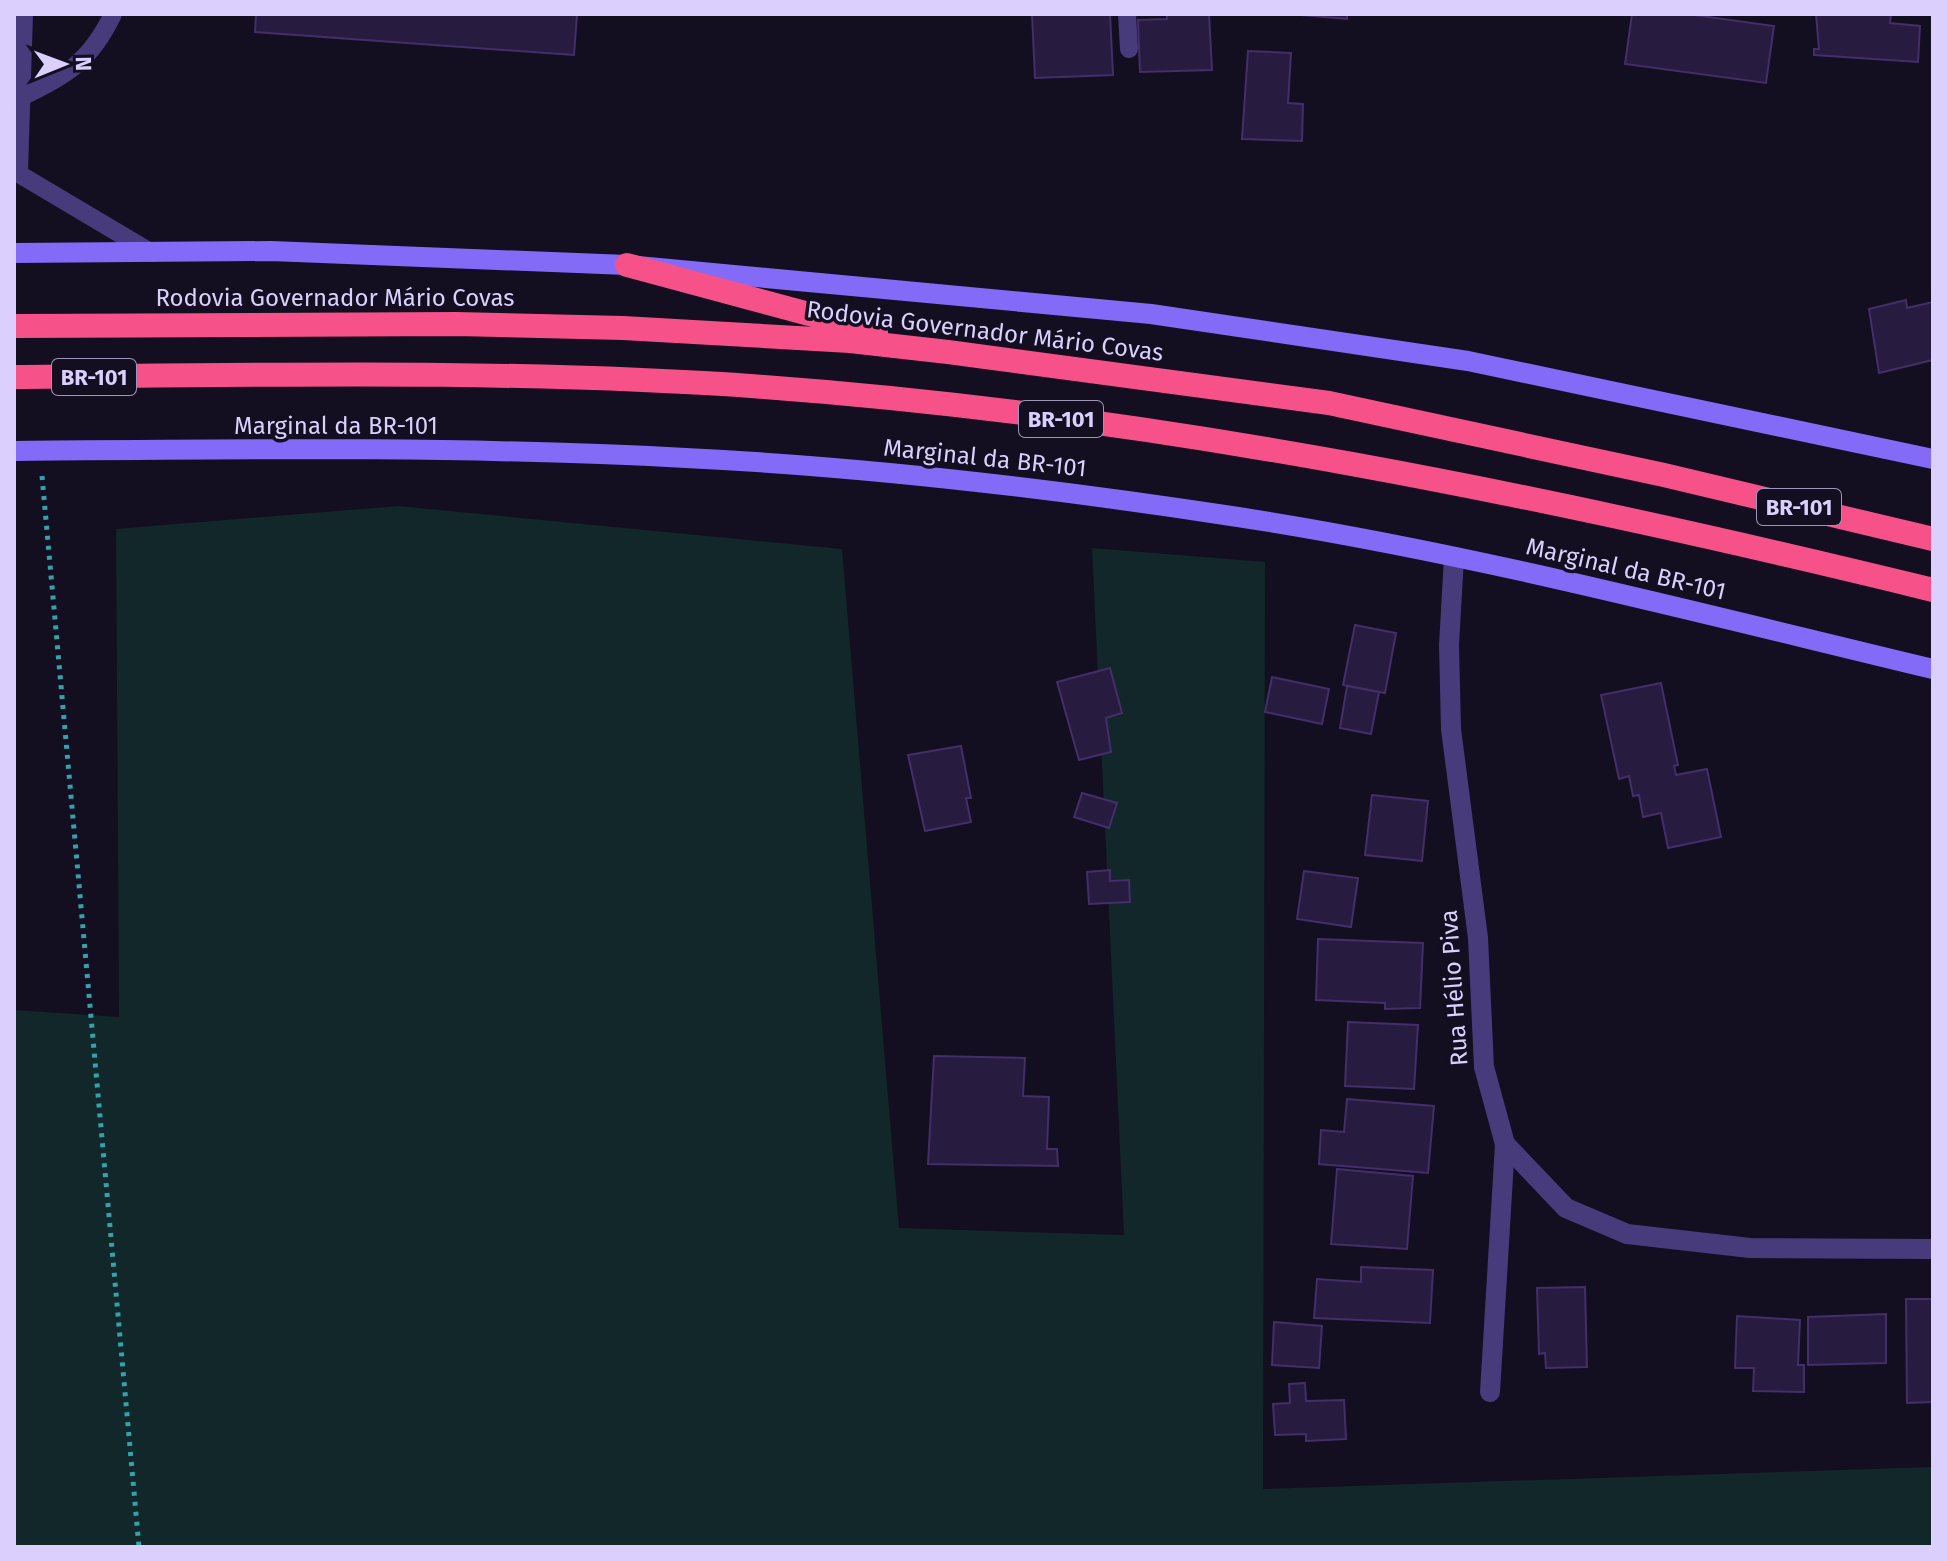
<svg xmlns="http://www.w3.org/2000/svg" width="1947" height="1561" viewBox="0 0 1947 1561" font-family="'Fira Sans',sans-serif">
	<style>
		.green { fill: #112729 }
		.building { fill: #281b40; stroke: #432e6a; stroke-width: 2 }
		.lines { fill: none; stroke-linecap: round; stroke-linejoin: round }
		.path { stroke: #34a2ac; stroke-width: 5; stroke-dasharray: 4 6; stroke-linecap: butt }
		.lane { stroke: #473b7c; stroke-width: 18 }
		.street { stroke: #473b7c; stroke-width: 20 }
		.secondary { stroke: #836bf7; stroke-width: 20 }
		.highway { stroke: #f65188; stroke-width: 24 }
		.labels { text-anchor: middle; stroke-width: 7; stroke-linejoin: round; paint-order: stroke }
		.shield { fill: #130e20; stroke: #9f95bb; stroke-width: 2 }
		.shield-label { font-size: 22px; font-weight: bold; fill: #dbcffd }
		.street-label { font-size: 24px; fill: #dbcffd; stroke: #130e20 }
	</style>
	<rect width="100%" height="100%" fill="#130e20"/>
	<polygon class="green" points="398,506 842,549 899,1228 1124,1235 1092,548 1265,562 1263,1489 1933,1467 1933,1547 14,1547 14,1010 119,1017 116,529"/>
	<g class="building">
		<polygon points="256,14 577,14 574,55 255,32"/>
		<polygon points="1032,14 1110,14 1113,75 1035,78"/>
		<polygon points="1167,14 1209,14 1212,70 1140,72 1138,20 1167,19"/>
		<polygon points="1289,14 1347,14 1347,19"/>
		<polygon points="1632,14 1687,14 1774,26 1766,83 1625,64"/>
		<polygon points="1816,14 1891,14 1890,23 1920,26 1918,62 1814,55 1814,49 1819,49"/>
		<polygon points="1248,51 1291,53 1288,103 1303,104 1302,141 1242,139"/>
		<polygon points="1906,300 1907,308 1933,302 1933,360 1879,373 1869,309"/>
		<polygon points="1355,625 1396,633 1385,693 1343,685"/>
		<polygon points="1110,668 1122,713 1106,718 1111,752 1079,760 1057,682"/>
		<polygon points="1272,677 1329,689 1322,724 1265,712"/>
		<polygon points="1661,683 1678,765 1674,766 1676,775 1707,769 1721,837 1668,848 1661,813 1643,817 1639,795 1633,796 1629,776 1619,779 1601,695"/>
		<polygon points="1347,686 1379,692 1371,734 1340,728"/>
		<polygon points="961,746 971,798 966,798 971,822 925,831 908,755"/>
		<polygon points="1082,793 1117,803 1109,828 1074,817"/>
		<polygon points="1372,795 1428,801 1422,861 1365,855"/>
		<polygon points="1110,870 1110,881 1129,880 1130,902 1089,904 1087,872"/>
		<polygon points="1304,871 1358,878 1351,927 1297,919"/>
		<polygon points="1318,939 1423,943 1420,1008 1385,1009 1385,1003 1316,1000"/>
		<polygon points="1348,1022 1418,1025 1414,1089 1345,1086"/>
		<polygon points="934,1056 1025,1058 1023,1096 1049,1097 1047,1149 1057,1149 1058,1166 928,1164"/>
		<polygon points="1347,1099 1434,1106 1428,1173 1319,1164 1321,1130 1344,1132"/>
		<polygon points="1337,1169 1413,1176 1407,1249 1331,1244"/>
		<polygon points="1361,1267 1433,1270 1430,1323 1314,1318 1317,1279 1361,1282"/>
		<polygon points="1585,1287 1587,1367 1546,1368 1545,1353 1539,1354 1537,1288"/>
		<polygon points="1906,1299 1933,1299 1933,1402 1907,1403"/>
		<polygon points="1886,1314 1886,1363 1808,1365 1808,1317"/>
		<polygon points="1737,1316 1800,1320 1798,1365 1804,1365 1804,1392 1753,1391 1754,1368 1735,1368"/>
		<polygon points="1274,1322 1322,1326 1319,1368 1272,1365"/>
		<polygon points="1305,1383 1306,1401 1344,1400 1346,1439 1306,1441 1306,1434 1275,1435 1273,1404 1290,1403 1289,1384"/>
	</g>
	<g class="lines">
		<polyline class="path" points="42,476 139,1547"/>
		<g class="lane">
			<polyline points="1127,14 1129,49"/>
			<path d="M21 97C67 76 91 60 113 14"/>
			<polyline points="14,169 19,172 24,14"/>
			<polyline points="14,171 152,253"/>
		</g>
		<g class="street">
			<polyline points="1454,557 1449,645 1451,729 1478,938 1484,1067 1505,1144 1566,1208 1627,1234 1750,1248 1933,1249"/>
			<polyline points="1490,1392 1505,1144"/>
		</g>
		<g class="secondary">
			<polyline points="14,253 271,251 627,265 1151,314 1468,361 1933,459"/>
			<path d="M14 451C238 449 463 446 686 458 871 467 1056 489 1238 517 1472 553 1703 614 1933 669"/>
		</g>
		<g class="highway">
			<polyline points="627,265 876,332"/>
			<polyline points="14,326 456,324 623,328 850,341 948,352 1329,403 1664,475 1933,539"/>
			<path d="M14 377C263 375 515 369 764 387 1159 416 1549 496 1933 590"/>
		</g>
	</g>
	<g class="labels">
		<g class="shield">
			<rect x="52" y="359" width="84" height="36" rx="6"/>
			<rect x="1019" y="401" width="84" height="36" rx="6"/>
			<rect x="1757" y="489" width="84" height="36" rx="6"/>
		</g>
		<g class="shield-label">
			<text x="94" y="385">BR-101</text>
			<text x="1061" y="427">BR-101</text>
			<text x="1799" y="515">BR-101</text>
		</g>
		<g class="street-label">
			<text x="335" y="306">Rodovia Governador Mário Covas</text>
			<text transform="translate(985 331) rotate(7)" y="8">Rodovia Governador Mário Covas</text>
			<text x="336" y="434">Marginal da BR-101</text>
			<text transform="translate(985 458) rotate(6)" y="8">Marginal da BR-101</text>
			<text transform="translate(1626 569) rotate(13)" y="8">Marginal da BR-101</text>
			<text transform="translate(1454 988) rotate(-94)" y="8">Rua Hélio Piva</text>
		</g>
	</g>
	<rect width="1947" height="1561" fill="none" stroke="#dbcffd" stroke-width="32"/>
	<g transform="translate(64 64) rotate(89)" stroke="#130e20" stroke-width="6" paint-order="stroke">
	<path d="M0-6L14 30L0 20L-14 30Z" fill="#dbcffd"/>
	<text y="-12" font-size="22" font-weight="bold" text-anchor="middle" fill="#dbcffd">N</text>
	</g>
</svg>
